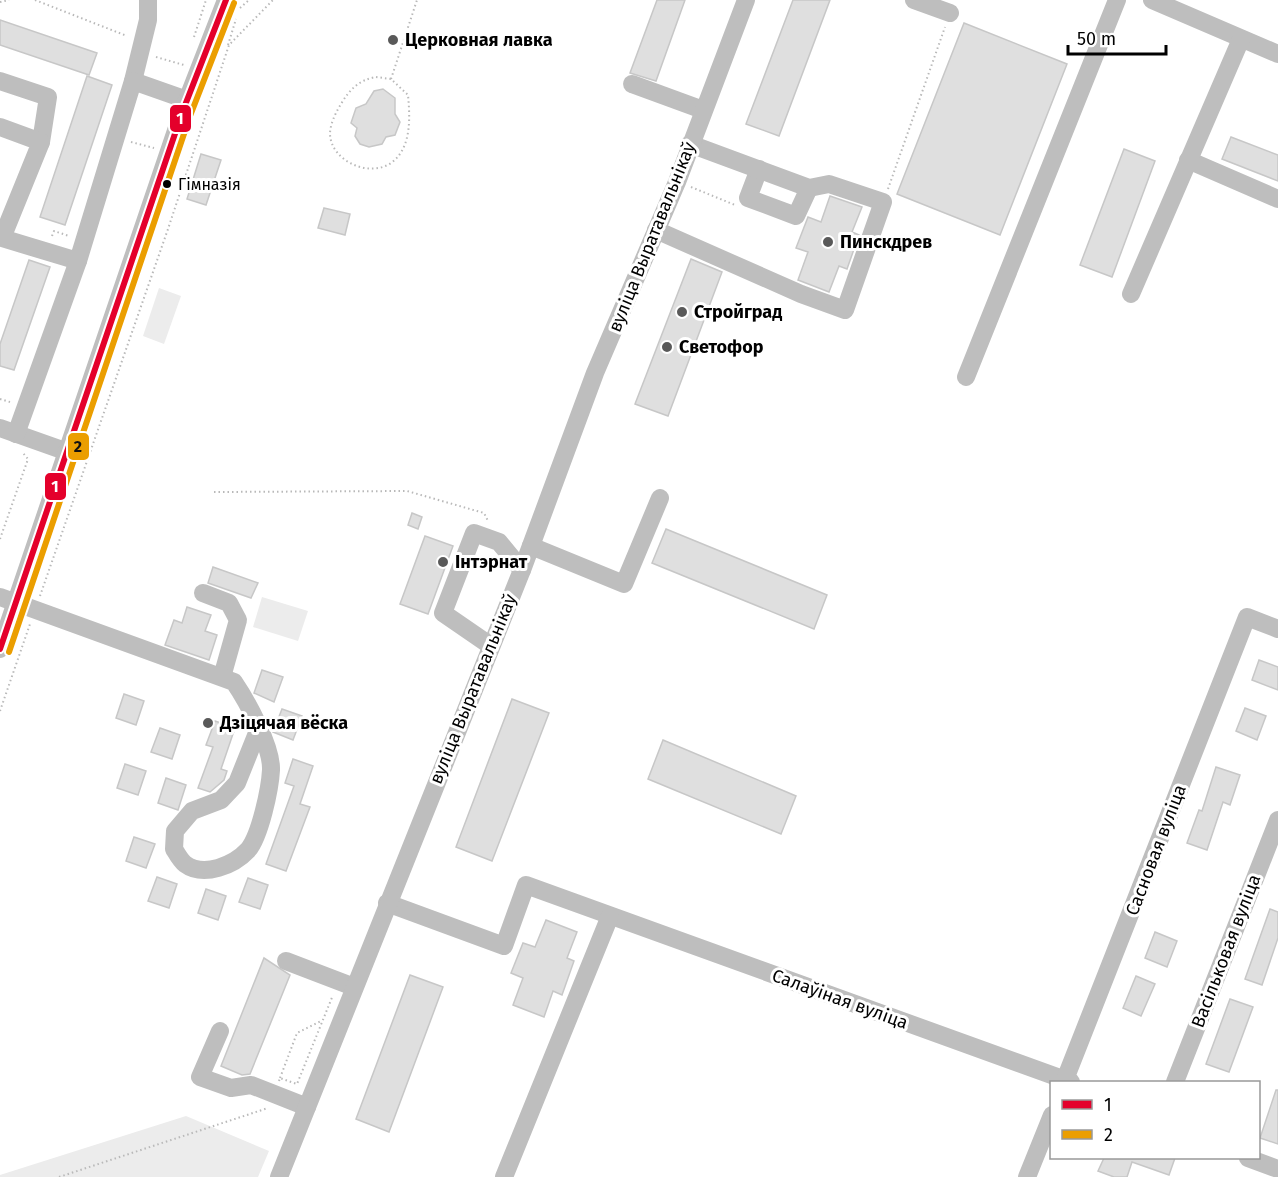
<svg xmlns="http://www.w3.org/2000/svg" width="1278" height="1177" viewBox="0 0 1278 1177" font-family="'Fira Sans',sans-serif">
	<style>
		.green { fill: #ececec }
		.building { fill: #dfdfdf; stroke: #c7c7c7; stroke-width: 1.5 }
		.lines { fill: none; stroke-linecap: round; stroke-linejoin: round }
		.path { stroke: #b9b9b9; stroke-width: 2; stroke-dasharray: 1.5 3; stroke-linecap: butt }
		.minor { stroke: #bebebe; stroke-width: 18 }
		.bus-1-casing { stroke: #fff; stroke-width: 10 }
		.bus-2-casing { stroke: #fff; stroke-width: 10 }
		.bus-1 { stroke: #e4002b; stroke-width: 6 }
		.bus-2 { stroke: #eb9e00; stroke-width: 6 }
		.poi-dot { fill: #595959; stroke: #fff; stroke-width: 2 }
		.bus-dot { fill: #000; stroke: #fff; stroke-width: 2 }
		.labels { text-anchor: middle; stroke-width: 6; stroke-linejoin: round; paint-order: stroke }
		.bus-label { font-size: 16px; fill: #000; stroke: #fff; text-anchor: start }
		.poi-label { font-size: 18px; font-weight: bold; fill: #000; stroke: #fff; text-anchor: start }
		.street-label { font-size: 18px; fill: #000; stroke: #fff }
		.line-badge { stroke: #fff; stroke-width: 2 }
		.badge-label { font-size: 16px; text-anchor: middle; font-weight: bold; fill: #fff }
		.pale-badge-label { font-size: 16px; text-anchor: middle; font-weight: bold; fill: #111 }
	</style>
	<rect width="100%" height="100%" fill="#fff"/>
	<g class="green">
		<polygon points="159,288 181,296 164,344 143,336"/>
		<polygon points="262,597 308,611 298,641 253,627"/>
		<polygon points="186,1116 269,1151 258,1177 0,1177 0,1175"/>
	</g>
	<g class="building">
		<polygon points="657,0 685,0 656,81 630,73"/>
		<polygon points="793,0 830,0 779,136 746,124"/>
		<polygon points="0,20 97,53 89,75 0,45"/>
		<polygon points="964,23 1067,64 1000,235 897,194"/>
		<polygon points="87,76 112,85 65,225 40,217"/>
		<polygon points="383,89 395,98 395,114 400,122 395,135 386,137 382,144 369,147 360,144 355,136 357,128 351,123 356,108 366,104 374,91"/>
		<polygon points="1231,137 1278,155 1278,181 1222,159"/>
		<polygon points="1124,149 1155,161 1112,277 1080,265"/>
		<polygon points="201,154 221,160 206,205 187,199"/>
		<polygon points="830,196 862,207 852,232 859,235 847,269 839,266 829,292 798,280 808,252 796,248 808,217 821,222"/>
		<polygon points="324,208 350,214 345,235 318,228"/>
		<polygon points="691,259 722,272 668,416 635,404"/>
		<polygon points="29,260 50,267 14,370 0,366 0,344"/>
		<polygon points="412,513 422,517 418,529 408,525"/>
		<polygon points="666,529 827,595 814,629 652,563"/>
		<polygon points="425,536 453,546 428,614 400,604"/>
		<polygon points="213,567 258,583 251,598 208,583"/>
		<polygon points="187,607 211,615 205,631 217,635 209,660 165,645 174,620 182,623"/>
		<polygon points="1259,660 1278,667 1278,690 1252,680"/>
		<polygon points="262,670 283,677 274,702 254,693"/>
		<polygon points="124,694 144,701 136,725 116,718"/>
		<polygon points="512,699 549,713 492,861 456,847"/>
		<polygon points="1245,708 1266,716 1257,740 1236,731"/>
		<polygon points="282,709 302,716 293,740 273,732"/>
		<polygon points="215,721 235,728 221,769 227,771 224,780 210,792 198,788 213,747 206,745"/>
		<polygon points="160,728 180,735 172,759 151,752"/>
		<polygon points="663,740 796,796 781,834 648,779"/>
		<polygon points="293,759 313,766 300,804 310,807 286,871 266,864 294,786 285,783"/>
		<polygon points="125,764 146,771 138,795 117,788"/>
		<polygon points="1216,767 1240,775 1230,805 1223,802 1207,850 1187,843 1199,810 1202,811"/>
		<polygon points="166,778 186,785 178,810 158,803"/>
		<polygon points="134,837 155,844 146,868 126,861"/>
		<polygon points="157,877 177,884 169,908 148,901"/>
		<polygon points="248,878 268,885 260,909 239,902"/>
		<polygon points="206,889 226,896 218,920 198,913"/>
		<polygon points="1270,909 1278,912 1278,938 1262,985 1245,979"/>
		<polygon points="546,920 577,932 567,958 574,961 562,995 553,991 544,1017 513,1005 523,978 511,973 523,943 535,947"/>
		<polygon points="1155,932 1177,941 1167,967 1145,958"/>
		<polygon points="264,958 290,975 250,1074 242,1075 221,1066"/>
		<polygon points="410,975 443,987 389,1132 356,1119"/>
		<polygon points="1136,976 1155,984 1141,1016 1123,1008"/>
		<polygon points="1230,999 1253,1007 1229,1072 1206,1064"/>
		<polygon points="1276,1090 1278,1090 1278,1144 1260,1138"/>
		<polygon points="1104,1158 1175,1158 1169,1175 1132,1162 1127,1177 1114,1177 1098,1171"/>
	</g>
	<g class="lines">
		<g class="path">
			<polyline points="35,0 127,36"/>
			<polyline points="0,2 9,0"/>
			<polyline points="240,8 249,0"/>
			<polyline points="194,37 206,0"/>
			<polyline points="228,45 236,19"/>
			<polyline points="156,57 184,65"/>
			<path d="M376 77 391 79 408 95C410 117 412 148 391 163 369 178 331 161 330 134 330 124 336 112 341 104 350 89 359 80 376 77Z"/>
			<polyline points="391,79 417,0"/>
			<polyline points="131,142 154,148"/>
			<polyline points="691,187 735,205"/>
			<polyline points="888,189 945,27"/>
			<polyline points="52,236 54,231 69,236"/>
			<polyline points="0,399 10,402"/>
			<polyline points="214,492 407,491 484,513 488,521"/>
			<polyline points="0,539 28,459 23,453"/>
			<polyline points="40,596 168,229 229,45 273,0"/>
			<polyline points="0,711 30,624"/>
			<polyline points="280,1078 297,1033 321,1021"/>
			<polyline points="279,1081 280,1078 297,1084 333,995"/>
			<polyline points="59,1177 268,1108"/>
		</g>
		<g class="minor">
			<polyline points="914,0 950,13"/>
			<polyline points="1152,0 1278,54"/>
			<polyline points="0,81 48,97 41,142"/>
			<polyline points="133,81 148,20 148,0"/>
			<polyline points="632,84 703,110"/>
			<polyline points="0,127 41,142 2,238 78,261"/>
			<polyline points="1188,160 1278,199"/>
			<polyline points="759,169 748,198 796,216 809,188"/>
			<polyline points="656,230 801,294 845,310 883,202 829,184 809,188 690,144"/>
			<polyline points="1131,294 1241,39"/>
			<polyline points="966,377 1117,0"/>
			<polyline points="0,428 65,451"/>
			<polyline points="16,434 78,261 133,81 187,100"/>
			<polyline points="531,546 624,584 660,498"/>
			<polyline points="203,593 229,603 238,620 222,677"/>
			<path d="M0 597 234 682C247 701 272 747 271 770 270 789 260 836 248 850 234 865 204 878 185 864 181 861 177 854 174 849L175 831 192 811 221 800 237 783 259 728"/>
			<polyline points="491,646 443,613 474,533 499,542 522,570"/>
			<polyline points="0,649 182,113 226,0"/>
			<polyline points="387,903 504,946 526,885 1071,1082"/>
			<polyline points="286,961 354,987"/>
			<polyline points="220,1031 200,1077 231,1088 251,1085 307,1107"/>
			<polyline points="1064,1082 1247,617 1278,629"/>
			<polyline points="1175,1082 1278,820"/>
			<polyline points="1248,1158 1278,1169"/>
			<polyline points="279,1177 522,570 595,373 677,182 746,0"/>
			<polyline points="504,1177 610,916"/>
			<polyline points="1027,1177 1052,1115"/>
		</g>
		<defs>
			<polyline id="bus-1" points="0,649 182,113 226,0"/>
			<polyline id="bus-2" points="9,652 190,116 234,3"/>
		</defs>
		<use href="#bus-1" class="bus-1-casing"/>
		<use href="#bus-2" class="bus-2-casing"/>
		<use href="#bus-1" class="bus-1"/>
		<use href="#bus-2" class="bus-2"/>
	</g>
	<g class="poi-dot">
		<circle cx="393" cy="40" r="6"/>
		<circle cx="828" cy="242" r="6"/>
		<circle cx="682" cy="312" r="6"/>
		<circle cx="667" cy="347" r="6"/>
		<circle cx="443" cy="562" r="6"/>
		<circle cx="208" cy="723" r="6"/>
	</g>
	<circle class="bus-dot" cx="167" cy="184" r="5"/>
	<g class="labels">
		<g class="bus-label">
			<text x="178" y="190">Гімназія</text>
		</g>
		<g class="poi-label">
			<text x="405" y="46">Церковная лавка</text>
			<text x="840" y="248">Пинскдрев</text>
			<text x="694" y="318">Стройград</text>
			<text x="679" y="353">Светофор</text>
			<text x="455" y="568">Інтэрнат</text>
			<text x="220" y="729">Дзіцячая вёска</text>
		</g>
		<g class="street-label">
			<text transform="translate(652 237) rotate(-68)" y="6">вуліца Выратавальнікаў</text>
			<text transform="translate(473 689) rotate(-68)" y="6">вуліца Выратавальнікаў</text>
			<text transform="translate(1156 850) rotate(-69)" y="6">Сасновая вуліца</text>
			<text transform="translate(1226 951) rotate(-69)" y="6">Васільковая вуліца</text>
			<text transform="translate(840 999) rotate(20)" y="6">Салаўіная вуліца</text>
		</g>
	</g>
	<g class="line-badge">
		<rect x="169" y="104" width="23" height="29" rx="6" fill="#e4002b"/>
		<rect x="67" y="432" width="23" height="29" rx="6" fill="#eb9e00"/>
		<rect x="44" y="472" width="23" height="29" rx="6" fill="#e4002b"/>
	</g>
	<g class="badge-label">
		<text x="180" y="124">1</text>
		<text x="55" y="492">1</text>
	</g>
	<g class="pale-badge-label">
		<text x="78" y="452">2</text>
	</g>
	<rect x="1050" y="1081" width="210" height="78" fill="#ffffff" stroke="#999999" stroke-width="1.5"/>
	<rect x="1062" y="1100" width="30" height="9" fill="#e4002b" stroke="#999999" stroke-width="1.5"/>
	<text x="1104" y="1111" font-size="18" fill="#000000">1</text>
	<rect x="1062" y="1130" width="30" height="9" fill="#eb9e00" stroke="#999999" stroke-width="1.5"/>
	<text x="1104" y="1141" font-size="18" fill="#000000">2</text>
	<path d="M1068 45v9h98v-9" fill="none" stroke="#000000" stroke-width="3"/>
	<text x="1077" y="45" font-size="18" fill="#000000" stroke="#ffffff" stroke-width="4.5" paint-order="stroke">50 m</text>
</svg>
